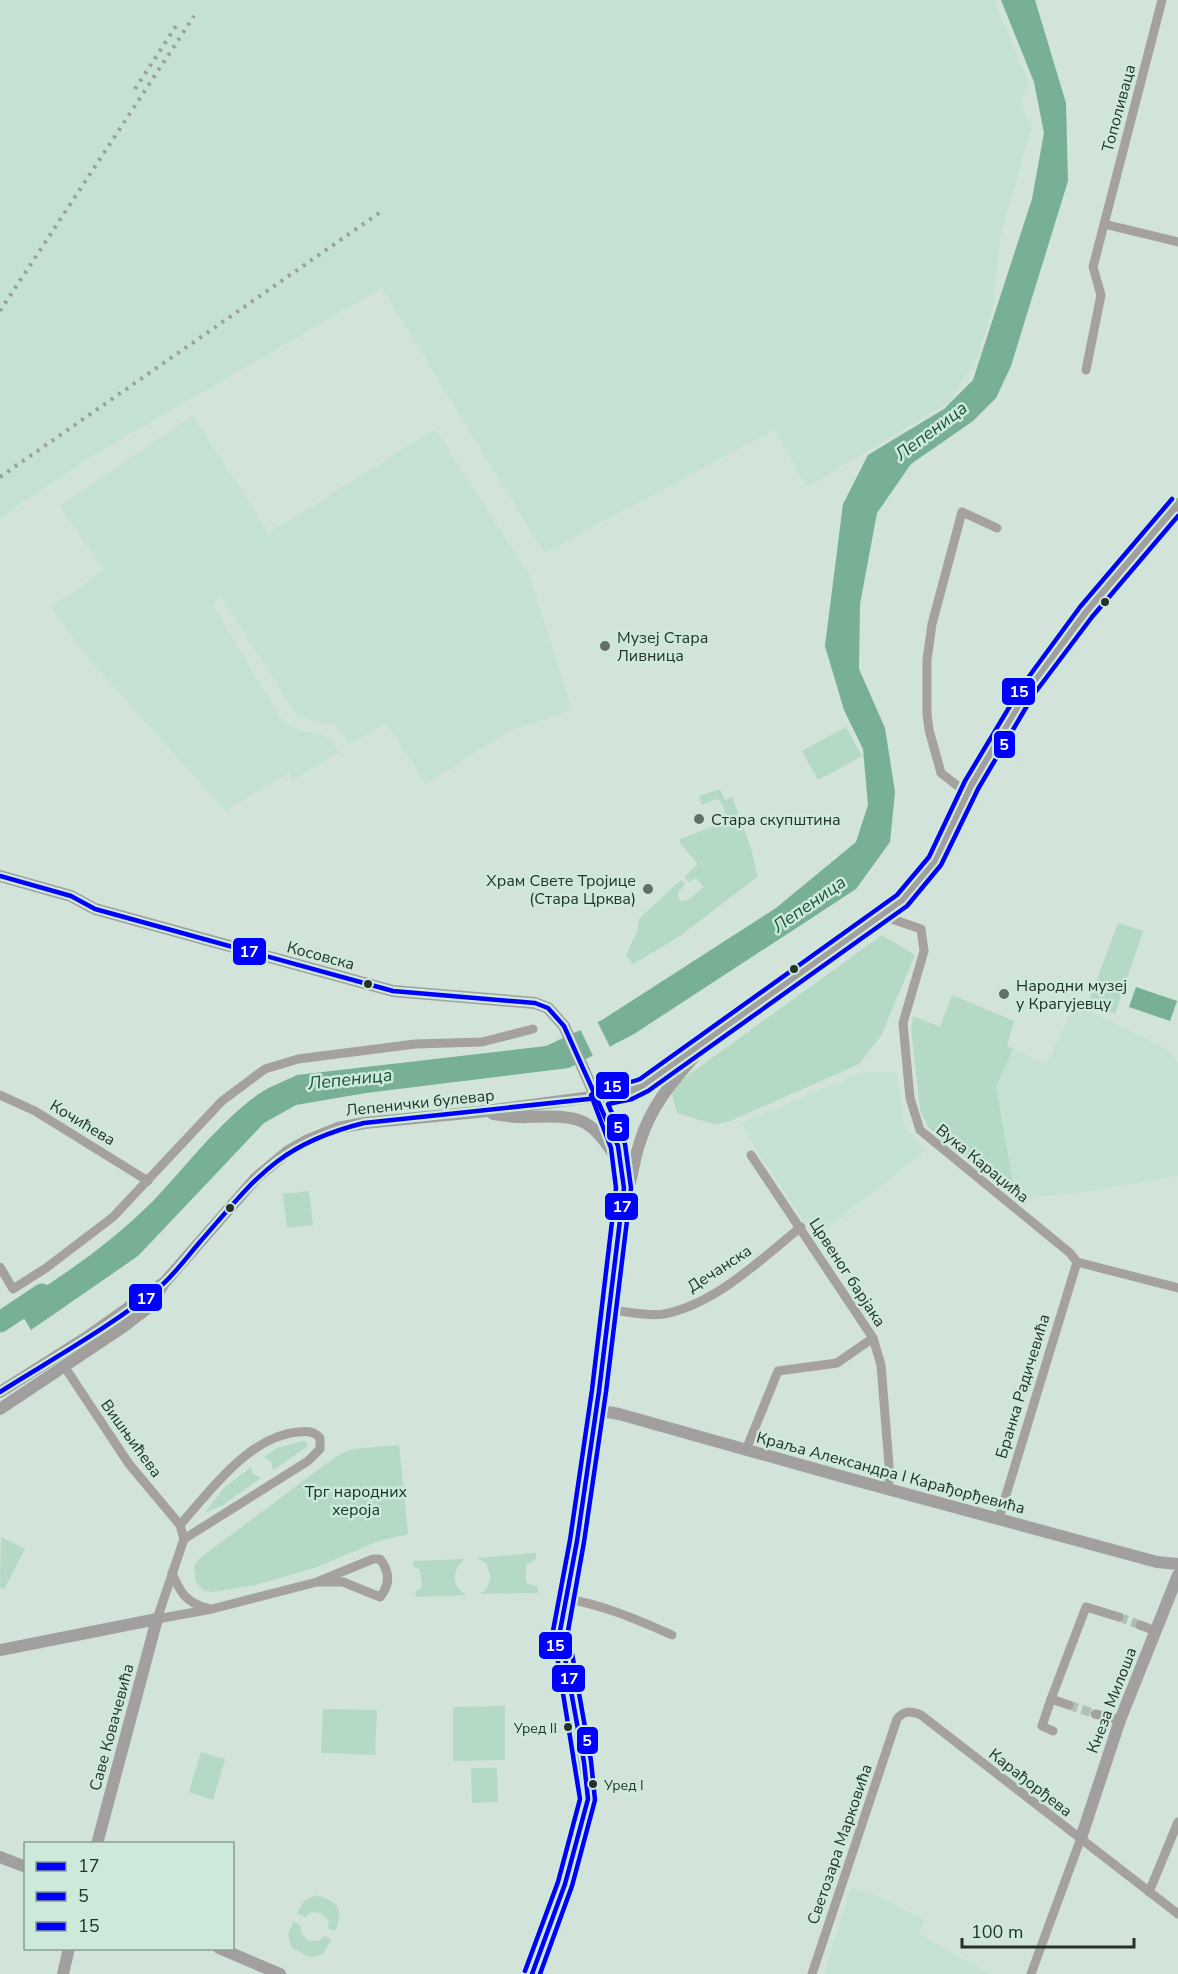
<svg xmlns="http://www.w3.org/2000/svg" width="1178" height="1974" viewBox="0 0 1178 1974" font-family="'Nunito Sans',sans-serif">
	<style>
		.built { fill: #c5e1d1 }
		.green { fill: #b4d9c5 }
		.water { fill: #77b094 }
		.pier { fill: #d2e3da }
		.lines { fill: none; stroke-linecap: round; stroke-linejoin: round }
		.river { stroke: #77b094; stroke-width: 21 }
		.street-tunnel { stroke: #b0bfb7; stroke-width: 9; stroke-dasharray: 9 4.5; stroke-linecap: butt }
		.street { stroke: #a4a19e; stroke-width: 9 }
		.secondary { stroke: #a2a09e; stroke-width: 12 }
		.rail { stroke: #9ca09d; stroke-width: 4; stroke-dasharray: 3 6; stroke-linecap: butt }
		.bus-1-casing { stroke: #cce9d9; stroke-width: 9 }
		.bus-2-casing { stroke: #cce9d9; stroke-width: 9 }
		.bus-3-casing { stroke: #cce9d9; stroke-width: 9 }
		.bus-1 { stroke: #00f; stroke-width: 4.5 }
		.bus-2 { stroke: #00f; stroke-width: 4.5 }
		.bus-3 { stroke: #00f; stroke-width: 4.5 }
		.bus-dot { fill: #26312b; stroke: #cce9d9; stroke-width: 2 }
		.poi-dot { fill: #626f68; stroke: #cce9d9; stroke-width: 2 }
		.labels { text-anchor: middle; stroke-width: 5; stroke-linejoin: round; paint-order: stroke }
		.bus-label { font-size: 14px; fill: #26312b; stroke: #cce9d9; text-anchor: end }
		.street-label { font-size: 16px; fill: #26312b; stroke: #cce9d9 }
		.poi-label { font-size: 16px; fill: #26312b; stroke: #cce9d9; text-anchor: start }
		.park-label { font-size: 16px; fill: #133425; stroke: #cce9d9 }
		.water-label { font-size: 18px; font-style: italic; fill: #1a533a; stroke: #cce9d9 }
		.line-badge { stroke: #cce9d9; stroke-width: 2 }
		.badge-label { font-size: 16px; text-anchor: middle; font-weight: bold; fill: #fff }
	</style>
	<rect width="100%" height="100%" fill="#d2e3da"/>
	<g class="built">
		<polygon points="0,0 994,0 1029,85 1020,103 1032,127 1001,235 992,310 977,358 949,402 807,487 774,430 544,553 382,288 92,456 0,518"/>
		<polygon points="193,416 269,533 435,429 529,574 572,710 511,730 426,784 386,723 350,744 340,729 333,725 298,717 221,597 212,604 281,719 288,725 301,731 322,734 331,740 339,752 293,780 288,773 226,811 88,658 51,607 104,569 59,506"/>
		<polygon points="1075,1003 1169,1051 1178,1063 1178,1176 1078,1193 1016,1199 996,1087 1013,1049 1047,1064"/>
		<polygon points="863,1072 897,1073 904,1125 908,1132 926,1150 815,1238 757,1151 742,1123"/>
		<polygon points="851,1887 885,1899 925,1920 919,1934 991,1974 824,1974"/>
	</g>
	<g class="green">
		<polygon points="846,727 862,756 818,780 802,751"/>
		<polygon points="720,789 725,800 732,797 752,851 757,877 680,936 633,964 626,955 637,932 639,919 681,880 685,885 678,891 678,897 681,901 688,900 704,887 696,878 689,882 684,877 698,864 680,843 680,839 728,821 721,802 717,799 702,805 699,796"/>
		<polygon points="1118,923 1143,931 1115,1014 1089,1001"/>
		<polygon points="882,935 915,955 881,1036 859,1064 728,1122 714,1124 677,1113 671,1091 676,1084"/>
		<polygon points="952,995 1014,1021 1007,1046 1013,1049 996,1087 1016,1199 928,1127 920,1109 911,1028 913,1016 940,1027"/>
		<polygon points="309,1191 313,1225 287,1228 283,1194"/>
		<polygon points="304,1441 308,1445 305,1448 273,1470 271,1461 264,1457 277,1448"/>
		<polygon points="399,1445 408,1534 379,1541 314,1568 255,1585 213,1592 203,1590 196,1582 194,1566 200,1558 338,1455 352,1449"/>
		<polygon points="251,1467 253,1474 261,1478 223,1505 205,1513 223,1489"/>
		<polygon points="1,1537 25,1549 4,1589 0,1587"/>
		<polygon points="536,1553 536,1559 526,1565 526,1583 538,1587 538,1593 480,1594 486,1590 491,1577 486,1563 477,1558"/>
		<path d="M465 1559C452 1570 450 1586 467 1595L416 1597 415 1592 422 1587 420 1570 413 1566V1561Z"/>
		<polygon points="505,1706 505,1760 453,1761 453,1707"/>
		<polygon points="323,1709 377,1710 375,1755 321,1753"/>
		<polygon points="201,1752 225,1759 213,1800 189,1792"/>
		<polygon points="471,1768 497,1768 498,1802 472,1803"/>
		<path d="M316 1895C339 1902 344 1909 335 1931L328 1928 329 1921 321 1913 311 1912 305 1917 297 1913 304 1901Z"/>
		<polygon points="293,1922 301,1926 301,1933 309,1941 319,1941 324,1936 331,1939 323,1954 310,1957 292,1948 288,1935"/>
	</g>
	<g class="water">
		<path d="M1001 0H1035L1066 103 1068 181 1011 366 996 398 973 421 911 464 877 513 860 604 859 669 885 728 895 792 890 842 856 889 634 1034 569 1068 366 1093 296 1105 264 1123 138 1256 31 1330 16 1305C65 1275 113 1241 154 1200 188 1164 219 1122 260 1093 271 1086 285 1081 297 1075L546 1046 602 1020 776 908 856 842 868 805 863 749 844 710 825 646 843 504 868 455 944 409 973 380 1032 199 1044 133 1034 82Z"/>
		<polygon points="1136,987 1177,1001 1170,1021 1129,1007"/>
	</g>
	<polygon class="pier" points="597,1021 611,1049 594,1058 580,1029"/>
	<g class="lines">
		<polyline class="river" points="0,1322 42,1294"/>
		<g class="street-tunnel">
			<polyline points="1119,1617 1140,1625"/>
			<polyline points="1069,1705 1095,1714"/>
		</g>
		<g class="street">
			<polyline points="1104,224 1178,242"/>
			<polyline points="1086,370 1101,295 1093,267 1162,0"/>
			<polyline points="968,794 941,773 929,730 927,714 927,660 932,624 962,512 997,528"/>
			<polyline points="883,916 921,929 924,951 903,1023 910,1098 920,1130 1070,1253 1077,1262"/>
			<polyline points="0,1095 35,1111 148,1181"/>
			<polyline points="751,1155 873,1338 881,1365 890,1478 887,1490"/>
			<polyline points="1077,1262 1178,1288"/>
			<polyline points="0,1267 13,1289 46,1268 113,1217 222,1101 265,1069 298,1059 415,1044 482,1042 533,1029"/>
			<path d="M609 1310C626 1311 648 1317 664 1314 716 1304 761 1259 801 1227"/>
			<path d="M64 1366 129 1464 180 1525 184 1539 157 1619 212 1609 317 1582 373 1559H380C390 1572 390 1585 380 1597L343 1582H317"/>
			<polyline points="746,1450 778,1371 837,1363 873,1338"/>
			<polyline points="999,1518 1077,1262"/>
			<path d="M180 1525C209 1492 250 1435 299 1432 307 1431 314 1431 320 1438V1449L308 1461 184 1539"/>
			<path d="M172 1573C180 1592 186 1603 207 1608"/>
			<path d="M567 1599C604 1605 638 1620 672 1635"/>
			<polyline points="1140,1625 1155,1631"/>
			<polyline points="1051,1699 1042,1726 1053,1731"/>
			<polyline points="1069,1705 1051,1699 1086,1607 1119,1617"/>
			<polyline points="1095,1714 1120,1720"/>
			<polyline points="1149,1892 1178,1822"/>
			<path d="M812 1974 897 1719C904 1710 911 1711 921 1715L1178 1914"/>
			<polyline points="1031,1974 1081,1838"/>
		</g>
		<g class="secondary">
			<polyline points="0,876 71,896 95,909 393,991 535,1003 548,1008 564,1026 618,1146 624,1188 599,1391 577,1541 560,1631 584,1762 588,1799 585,1815 565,1884 532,1974"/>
			<path d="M493 1114C504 1115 514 1118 525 1117 578 1116 588 1113 618 1161"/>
			<path d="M627 1192C633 1175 634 1159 640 1142 650 1108 671 1083 694 1057"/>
			<polyline points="0,1392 90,1335 162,1284"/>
			<polyline points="0,1409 123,1327 149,1307 164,1283 256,1178 287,1152 308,1140 338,1128 364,1123 478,1112 630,1092 644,1085 706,1043 881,918 902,901 935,861 986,759 1055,652 1178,504"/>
			<path d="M596 1410 619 1414C798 1465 977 1514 1157 1562L1178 1564"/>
			<polyline points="0,1650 157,1619 97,1844"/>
			<polyline points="1081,1838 1120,1720 1178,1575"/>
			<polyline points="0,1857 26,1867"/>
			<polyline points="219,1948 280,1974"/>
			<polyline points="63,1974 69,1948"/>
		</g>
		<g class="rail">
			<polyline points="135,89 178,23"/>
			<polyline points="0,311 194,16"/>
			<polyline points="0,477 382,211"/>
		</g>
		<defs>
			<g id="bus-1">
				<polyline points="0,876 71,896 95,909 393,991 535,1003 548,1008 564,1026 618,1146 624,1188 599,1391 577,1541 560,1631 584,1762 588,1799 565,1884 532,1974"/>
				<path d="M0 1392C54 1358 114 1325 163 1284 176 1272 188 1256 199 1243 255 1179 278 1144 364 1123L598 1098"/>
			</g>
			<polyline id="bus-2" points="540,1974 572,1886 595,1800 591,1761 568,1631 584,1542 606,1392 631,1188 625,1144 608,1104 632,1099 648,1091 907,906 941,865 978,789 1034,694 1092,617 1178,516"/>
			<path id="bus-3" d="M525 1971 558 1882 580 1799 553 1631 570 1540 592 1390 616 1188 611 1148 591 1095C601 1085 626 1085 640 1079L897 895 929 857 965 781 1022 686 1080 607 1172 499"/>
		</defs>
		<use href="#bus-1" class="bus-1-casing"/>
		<use href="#bus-2" class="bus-2-casing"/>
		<use href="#bus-3" class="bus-3-casing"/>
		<use href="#bus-1" class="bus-1"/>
		<use href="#bus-2" class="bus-2"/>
		<use href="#bus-3" class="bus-3"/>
	</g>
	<g class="bus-dot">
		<circle cx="1105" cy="602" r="5"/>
		<circle cx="794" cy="969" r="5"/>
		<circle cx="368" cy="984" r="5"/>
		<circle cx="230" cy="1208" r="5"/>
		<circle cx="568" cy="1727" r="5"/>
		<circle cx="593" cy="1784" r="5"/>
	</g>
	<g class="poi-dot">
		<circle cx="605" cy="646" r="6"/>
		<circle cx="699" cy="819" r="6"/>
		<circle cx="648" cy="889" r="6"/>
		<circle cx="1004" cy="994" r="6"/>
	</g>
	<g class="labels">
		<g class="bus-label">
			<text x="557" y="1733">Уред II</text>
			<text x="604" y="1790" text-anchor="start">Уред I</text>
		</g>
		<g class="street-label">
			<text transform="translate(1118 108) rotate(-75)" y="6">Тополиваца</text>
			<text transform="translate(321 955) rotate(15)" y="6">Косовска</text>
			<text transform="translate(420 1102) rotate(-6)" y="6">Лепенички булевар</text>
			<text transform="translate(83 1122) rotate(31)" y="6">Кочићева</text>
			<text transform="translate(983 1163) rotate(39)" y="6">Вука Караџића</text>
			<text transform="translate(719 1268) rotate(-33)" y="6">Дечанска</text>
			<text transform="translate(848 1272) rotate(57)" y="6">Црвеног барјака</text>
			<text transform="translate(1022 1386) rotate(-73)" y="6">Бранка Радичевића</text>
			<text transform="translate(132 1438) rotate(54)" y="6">Вишњићева</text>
			<text transform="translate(891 1472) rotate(15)" y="6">Краља Александра I Карађорђевића</text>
			<text transform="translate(1111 1700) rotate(-69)" y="6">Кнеза Милоша</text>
			<text transform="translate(111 1727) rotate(-75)" y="6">Саве Ковачевића</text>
			<text transform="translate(1031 1782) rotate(38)" y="6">Карађорђева</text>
			<text transform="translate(839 1844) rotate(-71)" y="6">Светозара Марковића</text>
		</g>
		<g class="poi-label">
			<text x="617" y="643">Музеј Стара<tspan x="617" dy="18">Ливница</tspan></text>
			<text x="711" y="825">Стара скупштина</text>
			<text x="636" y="886" text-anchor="end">Храм Свете Тројице<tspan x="636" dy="18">(Стара Црква)</tspan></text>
			<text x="1016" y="991">Народни музеј<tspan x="1016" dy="18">у Крагујевцу</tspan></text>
		</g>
		<g class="park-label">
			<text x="356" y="1497">Трг народних<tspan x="356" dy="18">хероја</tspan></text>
		</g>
		<g class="water-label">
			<text transform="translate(931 431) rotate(-37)" y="6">Лепеница</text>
			<text transform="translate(809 904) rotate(-35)" y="6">Лепеница</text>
			<text transform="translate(350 1079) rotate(-6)" y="6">Лепеница</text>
		</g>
	</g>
	<g class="line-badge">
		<rect x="1001" y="677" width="35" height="29" rx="6" fill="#00f"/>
		<rect x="993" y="730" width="23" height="29" rx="6" fill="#00f"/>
		<rect x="232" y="937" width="35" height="29" rx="6" fill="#00f"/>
		<rect x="595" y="1071" width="35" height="29" rx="6" fill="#00f"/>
		<rect x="606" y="1113" width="24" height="29" rx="6" fill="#00f"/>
		<rect x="604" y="1192" width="35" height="29" rx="6" fill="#00f"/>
		<rect x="128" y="1283" width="35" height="29" rx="6" fill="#00f"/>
		<rect x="538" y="1631" width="35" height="29" rx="6" fill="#00f"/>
		<rect x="551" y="1664" width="35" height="29" rx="6" fill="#00f"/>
		<rect x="576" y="1726" width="23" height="29" rx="6" fill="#00f"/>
	</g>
	<g class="badge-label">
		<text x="1019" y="697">15</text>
		<text x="1004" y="750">5</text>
		<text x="249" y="957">17</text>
		<text x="612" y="1092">15</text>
		<text x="618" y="1133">5</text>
		<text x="622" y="1212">17</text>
		<text x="146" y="1304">17</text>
		<text x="555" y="1651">15</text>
		<text x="569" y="1684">17</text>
		<text x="587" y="1746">5</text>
	</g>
	<rect x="24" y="1842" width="210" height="108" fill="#cce9d9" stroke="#8a9f93" stroke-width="1.5"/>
	<rect x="36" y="1862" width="30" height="9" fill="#0000ff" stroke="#8a9f93" stroke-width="1.5"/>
	<text x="78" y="1872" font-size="18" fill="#26312b">17</text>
	<rect x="36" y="1892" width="30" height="9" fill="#0000ff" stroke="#8a9f93" stroke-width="1.5"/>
	<text x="78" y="1902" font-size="18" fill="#26312b">5</text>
	<rect x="36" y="1922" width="30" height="9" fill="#0000ff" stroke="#8a9f93" stroke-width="1.5"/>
	<text x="78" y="1932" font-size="18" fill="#26312b">15</text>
	<path d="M962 1938v9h172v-9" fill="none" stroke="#26312b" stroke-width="3"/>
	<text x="971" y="1938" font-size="18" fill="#26312b" stroke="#cce9d9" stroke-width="4.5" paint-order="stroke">100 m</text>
</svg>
